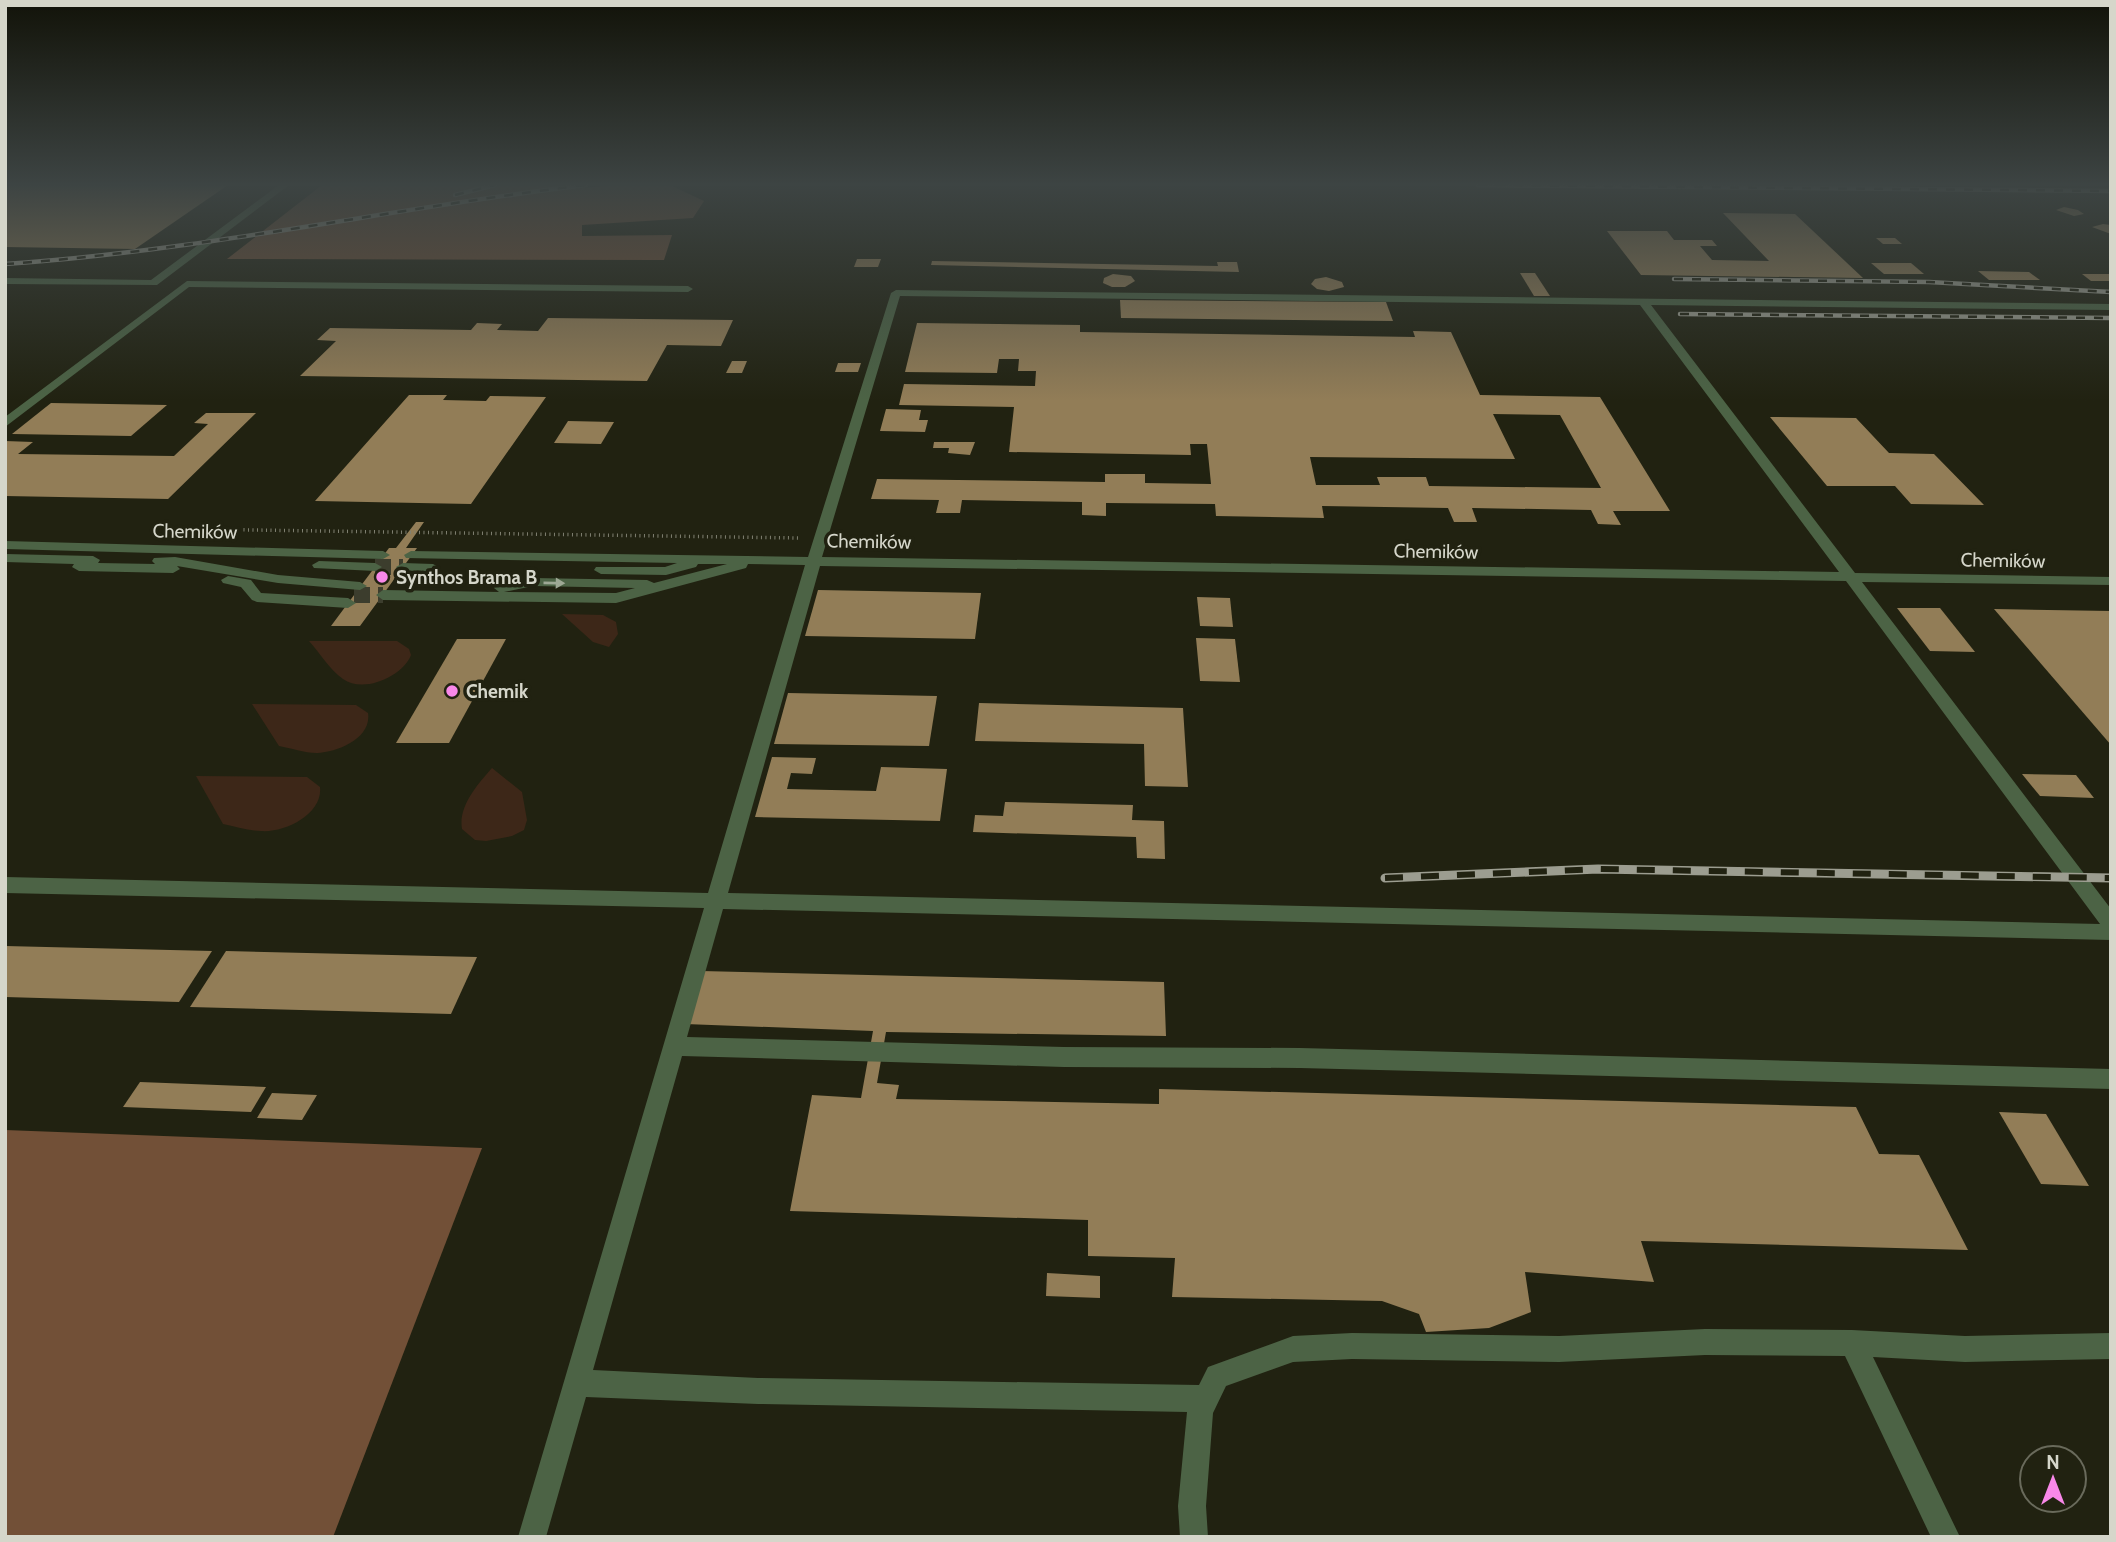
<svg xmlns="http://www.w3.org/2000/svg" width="2116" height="1542" viewBox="0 0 2116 1542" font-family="Cabin,sans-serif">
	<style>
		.green { fill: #3d2718 }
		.forest { fill: #725037 }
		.building { fill: #927d57; fill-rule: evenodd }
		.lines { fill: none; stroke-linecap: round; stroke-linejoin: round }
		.minor-tunnel { stroke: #3c3d2d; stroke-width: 16; stroke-dasharray: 16 8; stroke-linecap: butt }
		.path { stroke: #808172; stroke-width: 3.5; stroke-dasharray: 1 3.5; stroke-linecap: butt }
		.minor { fill: #4c6345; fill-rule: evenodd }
		.rail-far1-casing { stroke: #9c9d90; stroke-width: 4.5 }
		.rail-casing { stroke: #9c9d90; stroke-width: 9 }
		.rail-far1 { stroke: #212211; stroke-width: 2.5; stroke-dasharray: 9; stroke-linecap: butt }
		.rail { stroke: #212211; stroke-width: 6; stroke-dasharray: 18; stroke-linecap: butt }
		.oneway { fill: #9ea895 }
		.poi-dot { fill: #f888e9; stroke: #212211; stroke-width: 2.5 }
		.labels { text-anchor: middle; stroke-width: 7; stroke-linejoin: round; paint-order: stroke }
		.street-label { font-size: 19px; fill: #d5d6ca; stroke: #212211 }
		.poi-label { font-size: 19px; font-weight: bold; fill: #d5d6ca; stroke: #212211; text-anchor: start }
	</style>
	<rect width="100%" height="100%" fill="#212211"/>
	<g class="green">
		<polygon points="562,614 603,615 616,622 618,634 609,647 593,642"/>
		<path d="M309 641H397L409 649 411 655C403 676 364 694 343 679 330 670 320 653 309 641Z"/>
		<path d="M252 704 356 705 368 713C372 738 338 752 317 753 304 753 291 748 279 746Z"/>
		<path d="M492 768 522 792 527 820 524 830 512 836 486 841 475 840 462 829C458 806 478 784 492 768Z"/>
		<path d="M196 776 307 777 320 787C323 814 285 833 261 831 248 831 235 826 223 824Z"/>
	</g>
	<g class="forest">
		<polygon points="322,185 555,185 558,190 617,185 670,185 704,201 693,218 582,225 582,236 672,235 664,260 227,259"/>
		<polygon points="5,1130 482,1148 333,1537 5,1536"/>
	</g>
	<g class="building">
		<polygon points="5,185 228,185 135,249 5,247"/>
		<polygon points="2064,207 2078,210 2084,214 2074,216 2056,210"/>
		<polygon points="1723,213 1795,214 1863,278 1641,275 1607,231 1667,231 1674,240 1712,240 1717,246 1700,246 1712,260 1769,261"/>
		<polygon points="2103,224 2111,225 2111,234 2092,227"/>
		<polygon points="1876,238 1895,238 1902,244 1883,244"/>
		<polygon points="857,259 881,259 878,267 854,267"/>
		<polygon points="932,261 1218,266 1217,262 1237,262 1239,272 931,265"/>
		<polygon points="1871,263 1911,263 1924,274 1884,274"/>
		<polygon points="1978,271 2029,272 2040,280 1989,280"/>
		<polygon points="1520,273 1535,273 1550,296 1534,296"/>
		<polygon points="1113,274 1131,276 1135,281 1125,287 1112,287 1103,283 1104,278"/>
		<polygon points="2082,274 2111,274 2111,281 2091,281"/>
		<polygon points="1326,277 1342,282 1344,287 1329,291 1317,289 1311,284 1315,279"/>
		<polygon points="1120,300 1386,302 1393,321 1121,318"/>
		<polygon points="548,318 733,320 721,346 667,345 647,381 300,376 336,341 317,340 330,328 471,330 477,323 502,324 497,330 538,331"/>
		<path d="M917 323 1080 325V332L1415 337 1413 331 1451 332 1480 395 1600 397 1670 511H1613L1621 525 1598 524 1591 510 1472 508 1477 522H1454L1448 508 1322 506 1324 518 1216 516 1215 504 1106 503V516L1082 515V502L962 500 960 513H936L939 500 871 499 877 479 1105 482V474H1145V483L1211 484 1207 444H1190L1191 455 1009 452 1014 407 899 405 904 384 1035 386 1036 371H1018L1019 359H999L997 373 905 372ZM1493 414 1560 415 1601 488 1429 486 1426 477H1377L1380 485H1316L1310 457 1515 459Z"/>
		<polygon points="732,361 747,361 742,373 726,373"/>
		<polygon points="838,363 861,363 858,372 835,372"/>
		<polygon points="409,395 447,395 443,400 486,401 490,396 546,397 471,504 315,501"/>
		<polygon points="51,403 167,405 131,436 12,434"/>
		<polygon points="886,409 921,410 919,420 928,420 925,432 880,431"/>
		<polygon points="206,413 256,413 168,499 5,496 5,441 33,442 18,454 174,456 208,424 194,423"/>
		<polygon points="1770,417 1856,418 1889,453 1934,454 1984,505 1911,504 1895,486 1827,486"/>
		<polygon points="568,421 614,422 601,444 554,443"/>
		<polygon points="934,442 975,442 970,455 948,453 949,448 933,448"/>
		<polygon points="416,522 424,522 406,548 417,548 360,626 331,626 389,548 396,548"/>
		<polygon points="818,590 981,593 975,639 805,636"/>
		<polygon points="1197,597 1230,598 1233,627 1200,626"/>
		<polygon points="1897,608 1940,608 1975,652 1930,651"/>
		<polygon points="1994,609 2111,611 2111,745"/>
		<polygon points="1196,638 1235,639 1240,682 1200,681"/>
		<polygon points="457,639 506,639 449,743 396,743"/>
		<polygon points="788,693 937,696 929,746 774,744"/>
		<polygon points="979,703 1183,708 1188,787 1145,786 1144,744 975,741"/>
		<polygon points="772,757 816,758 812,774 791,773 787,789 876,791 881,767 947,769 940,821 755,817"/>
		<polygon points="2022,774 2076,775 2094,798 2040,796"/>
		<polygon points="1005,802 1133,805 1132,820 1164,821 1165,859 1137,858 1136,837 973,832 975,815 1003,816"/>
		<polygon points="5,946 212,951 179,1002 5,997"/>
		<polygon points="226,951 477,957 451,1014 190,1007"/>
		<polygon points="701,971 1164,982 1166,1036 886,1032 877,1083 899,1085 896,1099 1159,1104 1159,1089 1856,1107 1879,1154 1919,1155 1968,1250 1641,1241 1654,1282 1525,1272 1531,1312 1489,1328 1426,1332 1419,1314 1382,1301 1172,1297 1175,1258 1088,1256 1088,1220 790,1211 812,1095 861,1098 873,1031 685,1024"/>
		<polygon points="140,1082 266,1087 251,1112 123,1107"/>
		<polygon points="272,1093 317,1095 302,1120 257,1118"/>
		<polygon points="1999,1112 2046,1114 2089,1186 2041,1184"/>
		<polygon points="1047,1273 1100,1276 1100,1298 1046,1296"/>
	</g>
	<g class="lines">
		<g class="minor-tunnel">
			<polyline points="375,567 403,567"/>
			<polyline points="354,595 383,595"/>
		</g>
		<polyline class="path" points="185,529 799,538"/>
		<g class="minor">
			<polygon points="279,185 289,185 157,285 5,284 5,278 151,280"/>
			<polygon points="187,281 688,286 693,289 688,292 189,287 5,427 5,417"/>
			<path d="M896 290 2111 304V310L1651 305 1855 573 2111 577V585L1862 582 2111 909V940L723 909 687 1037 1064 1047 1300 1048 2111 1069V1089L1300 1068 1064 1067 682 1056 593 1370 758 1378 1199 1385 1208 1367 1293 1336 1352 1333 1559 1336 1705 1329 1852 1330 1965 1336 2111 1333V1359L1965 1362 1873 1357 1960 1537H1931L1845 1356 1705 1355 1559 1362 1352 1359 1293 1362 1226 1386 1213 1413 1206 1506 1208 1537H1180L1178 1506 1187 1412 758 1404 586 1397 546 1537H518L704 908 5 893V877L708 893 805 565 748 564 746 568 616 603 383 600 376 595 383 590 499 592 494 588 496 585 533 578 647 580 654 583 727 564H698L696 567 666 575 601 574 594 570 596 567H665L677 563 406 558 404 555 411 551 808 557 891 293ZM900 296 1640 305 1839 572 822 557ZM820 566 1846 581 2100 924 728 893ZM533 586 635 588 616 593 504 592Z"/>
			<polygon points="5,541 383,551 390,555 383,559 5,549"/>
			<polygon points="5,554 93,556 100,560 98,563 155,564 152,561 154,558 175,557 278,575 360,582 367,586 360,590 278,583 177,566 180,569 173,573 79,571 72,567 74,564 5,562"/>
			<polygon points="319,561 375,563 382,567 375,571 314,568 312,565"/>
			<polygon points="403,563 433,564 440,568 433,572 398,570 396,567"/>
			<polygon points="228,576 251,580 261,593 348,598 356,603 348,608 257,602 252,600 241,587 223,583 221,580"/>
		</g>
		<defs>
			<g id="rail-far1">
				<polyline points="1478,185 2111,191"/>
				<polyline points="455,195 495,185"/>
				<path d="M5 264C201 251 392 208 586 185"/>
				<polyline points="1674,279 1929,282 2111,292"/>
				<polyline points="1680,314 2111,318"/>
			</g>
			<polyline id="rail" points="1385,878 1598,869 2111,878"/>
		</defs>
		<use href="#rail-far1" class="rail-far1-casing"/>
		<use href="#rail" class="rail-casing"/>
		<use href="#rail-far1" class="rail-far1"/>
		<use href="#rail" class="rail"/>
	</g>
	<defs><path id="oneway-solid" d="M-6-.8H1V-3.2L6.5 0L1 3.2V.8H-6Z" transform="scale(1.75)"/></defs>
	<use class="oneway" href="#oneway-solid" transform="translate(554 583) rotate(1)"/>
	<linearGradient id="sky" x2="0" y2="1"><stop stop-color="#121309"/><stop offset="0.46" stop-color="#3d4443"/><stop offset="1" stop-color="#3d4443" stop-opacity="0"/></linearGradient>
	<rect width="2116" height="401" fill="url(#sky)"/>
	<g class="poi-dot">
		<circle cx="382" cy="577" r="7"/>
		<circle cx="452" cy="691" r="7"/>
	</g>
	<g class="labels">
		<g class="street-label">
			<text transform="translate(195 531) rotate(1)" y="7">Chemików</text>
			<text transform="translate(869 541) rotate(1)" y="7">Chemików</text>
			<text transform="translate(1436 551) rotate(1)" y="7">Chemików</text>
			<text transform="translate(2003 560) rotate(1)" y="7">Chemików</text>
		</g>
		<g class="poi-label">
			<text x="396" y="584">Synthos Brama B</text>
			<text x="466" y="698">Chemik</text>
		</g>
	</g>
	<rect width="2116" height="1542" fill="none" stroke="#d5d6ca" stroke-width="14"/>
	<g transform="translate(2053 1479)"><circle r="33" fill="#212211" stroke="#696a5b" stroke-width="2"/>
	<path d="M0-5L12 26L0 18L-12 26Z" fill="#f888e9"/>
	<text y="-10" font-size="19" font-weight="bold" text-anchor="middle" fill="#d5d6ca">N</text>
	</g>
</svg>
